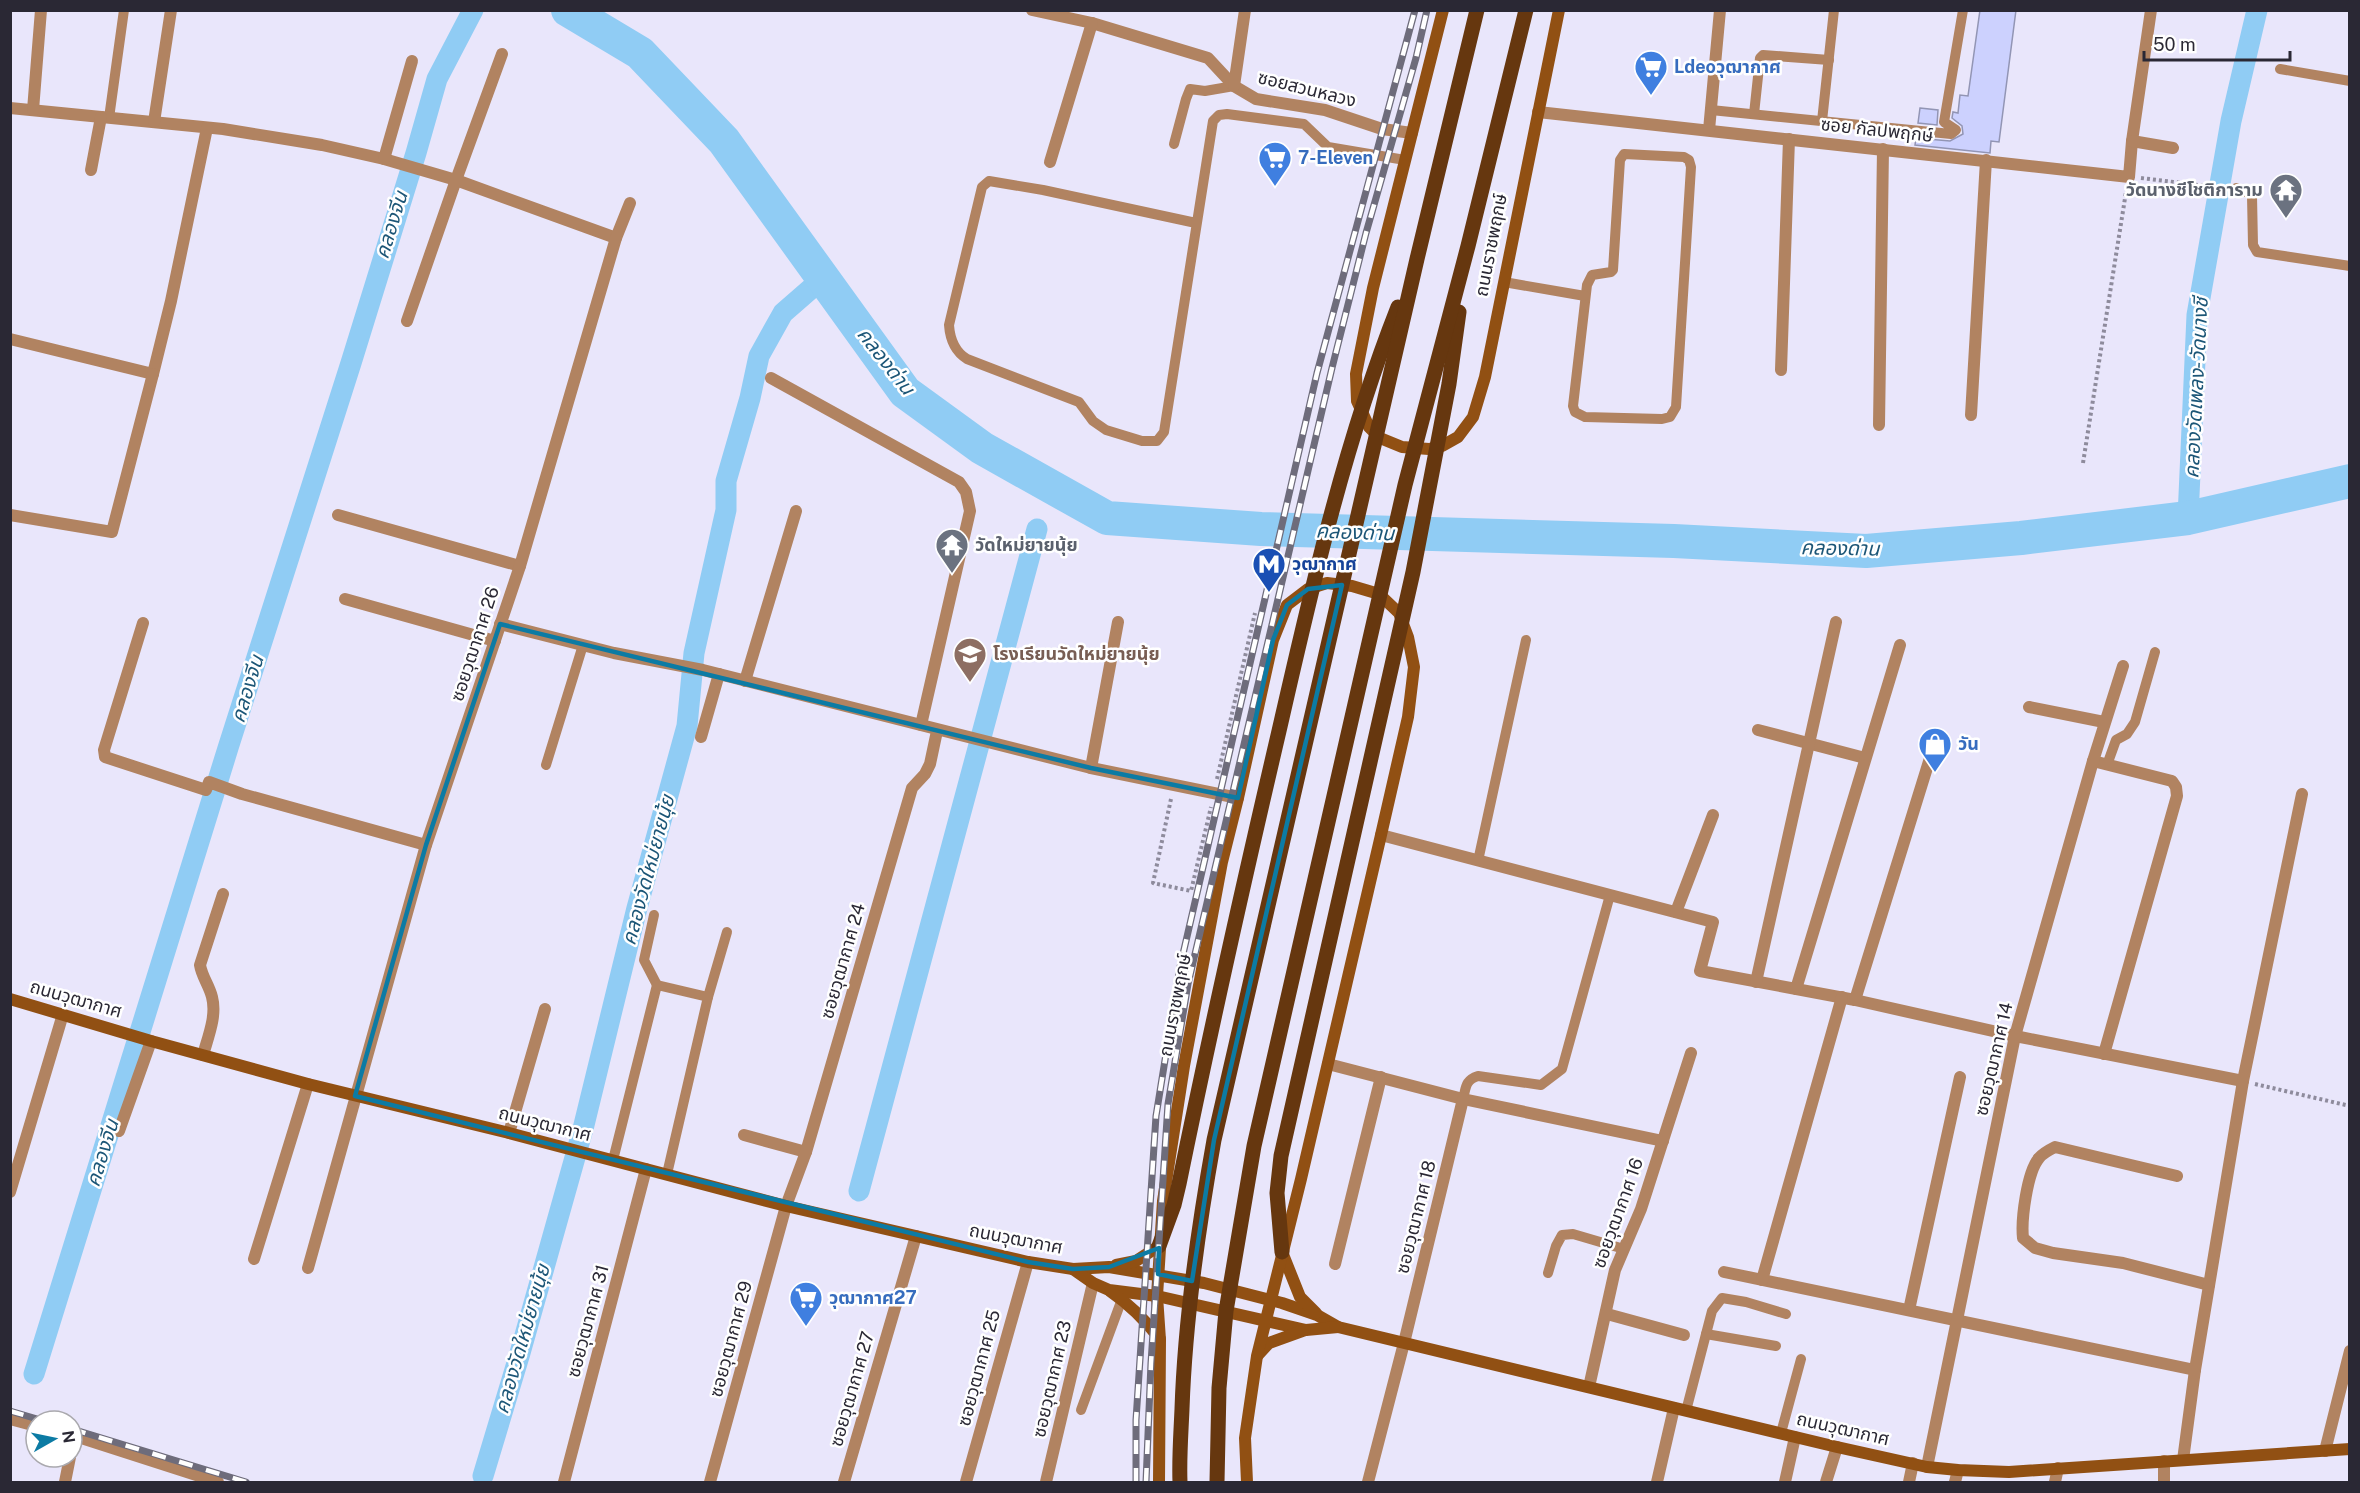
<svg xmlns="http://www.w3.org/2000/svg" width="2360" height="1493" viewBox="0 0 2360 1493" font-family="'Public Sans','Noto Sans Thai',sans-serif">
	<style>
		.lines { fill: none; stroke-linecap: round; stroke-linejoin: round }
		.canal { stroke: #90ccf4; stroke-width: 21 }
		.river { stroke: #90ccf4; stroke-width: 34 }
		.building { fill: #ccd1fe; stroke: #9295b4; stroke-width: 1.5 }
		.path { stroke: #8e8b9c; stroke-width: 4; stroke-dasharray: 3 3; stroke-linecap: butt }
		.lane { stroke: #b18361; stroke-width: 10 }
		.street { stroke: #b18361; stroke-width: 12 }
		.secondary { stroke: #915013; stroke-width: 12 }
		.primary { stroke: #66370f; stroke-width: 15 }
		.rail-casing { stroke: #6e6c7b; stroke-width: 7 }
		.rail { stroke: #fff; stroke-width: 4.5; stroke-dasharray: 14; stroke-linecap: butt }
		.marked { fill: none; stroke: #0c7ba4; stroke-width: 4.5; stroke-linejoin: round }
		.labels { text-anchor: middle; stroke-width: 5; stroke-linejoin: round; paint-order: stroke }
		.shop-label { font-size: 18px; font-weight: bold; fill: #366cbe; stroke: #fff; text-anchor: start }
		.street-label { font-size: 18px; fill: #2a2834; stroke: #fff }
		.worship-label { font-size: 18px; font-weight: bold; fill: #5b616d; stroke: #fff; text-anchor: end }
		.transit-label { font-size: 18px; font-weight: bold; fill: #164399; stroke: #fff; text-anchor: start }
		.education-label { font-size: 18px; font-weight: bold; fill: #785e54; stroke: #fff; text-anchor: start }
		.water-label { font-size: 20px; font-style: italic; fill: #1c5677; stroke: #fff }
	</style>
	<rect width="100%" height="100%" fill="#e9e6fb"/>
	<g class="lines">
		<g class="canal">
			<polyline points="2188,518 2197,315 2231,121 2257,10"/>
			<polyline points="859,1191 1037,529"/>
			<polyline points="34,1374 228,748 351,363 416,153 437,79 473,10"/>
			<polyline points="483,1476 520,1353 583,1129 637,908 687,726 694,653 726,510 726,481 750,398 759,356 783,313 822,279"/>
		</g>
		<polyline class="river" points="568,10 640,53 724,141 905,392 982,448 1107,518 1261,529 1674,541 1866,551 2021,538 2188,518 2350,481"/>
	</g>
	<g class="building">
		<polygon points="1980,10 2016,10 1999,142 1991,141 1990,153 1915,145 1916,138 1950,141 1963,134 1962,126 1952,118 1953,112 1958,113 1960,95 1968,96"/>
		<polygon points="1920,108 1938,110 1937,125 1918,123"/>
	</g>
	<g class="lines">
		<g class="path">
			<polyline points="2141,178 2223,188"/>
			<polyline points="2083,463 2126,192"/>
			<polyline points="1217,779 1255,613"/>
			<polyline points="1171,799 1153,883 1191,891 1211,807"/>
			<polyline points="2255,1084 2350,1106"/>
		</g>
		<g class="lane">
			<polyline points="2280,69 2350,81"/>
			<polyline points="1711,110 1951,134 1956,130 1944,122 1963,10"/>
			<polyline points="1754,114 1760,58 1763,55 1829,60"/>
			<polyline points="109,118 124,10"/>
			<polyline points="1822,121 1834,10"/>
			<polyline points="1174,144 1186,99 1190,89 1205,91 1234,86"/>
			<polygon points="1624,154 1684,157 1689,160 1691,167 1676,407 1670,417 1662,419 1585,417 1575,412 1573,406 1587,285 1592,275 1611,272 1613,270 1620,160"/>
			<polyline points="2236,188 2251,194 2252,196 2253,245 2257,252 2350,266"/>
			<path d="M1196 223 1043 190 989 181 982 187 949 325C950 339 954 351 967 359L1079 402 1093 421 1106 430 1142 441H1157L1164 432 1213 121 1219 115 1227 114 1304 124 1328 147 1405 160"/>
			<polyline points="1504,282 1585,296"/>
			<polyline points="546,765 583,645"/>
			<polyline points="2107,765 2116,740 2127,734 2135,722 2155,652"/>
			<polyline points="1478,861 1526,640"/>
			<polyline points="654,915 644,960 657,985"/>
			<polyline points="708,997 727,932"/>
			<path d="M1463 1099C1466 1088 1465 1080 1478 1076L1541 1085 1562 1069 1610 895"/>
			<polyline points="613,1160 657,985 708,997 667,1174"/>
			<polyline points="1548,1273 1556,1246 1562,1235 1573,1234 1624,1249"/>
			<polyline points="1706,1334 1776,1346"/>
			<polyline points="1081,1410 1122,1299"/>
			<polyline points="1686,1411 1712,1311 1722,1298 1746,1302 1786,1314"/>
			<polyline points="1781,1433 1801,1359"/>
		</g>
		<g class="street">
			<polyline points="1032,10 1092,23 1208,58 1234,86 1256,99 1325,110 1382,129 1412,133"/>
			<polyline points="1234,86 1245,10"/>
			<polyline points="10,108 223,129 322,145 384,159 456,180 616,238"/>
			<polyline points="33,110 41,10"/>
			<polyline points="1538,112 2129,177 2132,141 2151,10"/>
			<polyline points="154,122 171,10"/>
			<polyline points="1709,130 1720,10"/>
			<polyline points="2132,141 2173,148"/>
			<polyline points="384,159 412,61"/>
			<polyline points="1050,162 1092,23"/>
			<polyline points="91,170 101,117"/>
			<polyline points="407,321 456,180 502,54"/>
			<polyline points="10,339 153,374 171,301 207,128"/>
			<polyline points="1781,370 1789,139"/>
			<polyline points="771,378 959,482 966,492 970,511 921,725"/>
			<polyline points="1971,415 1986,160"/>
			<polyline points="1879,425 1883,149"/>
			<polyline points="10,515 112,532 153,374"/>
			<polyline points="338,515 520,566"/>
			<polyline points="345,599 495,641"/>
			<polyline points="143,623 104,750 105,757 206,790 209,782 242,794 426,845"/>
			<polyline points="500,624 614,653 703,670 1091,768 1238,798"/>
			<polyline points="745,681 796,511"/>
			<polyline points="2029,707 2104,722"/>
			<polyline points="1758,730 1865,758"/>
			<polyline points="701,737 719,674"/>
			<polyline points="2093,761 2172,781 2176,787 2177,796 2104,1054"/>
			<polyline points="1091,768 1118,622"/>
			<polyline points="1381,835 1713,922 1700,971 1855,1000 2015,1036 2243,1081"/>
			<polyline points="1676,912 1713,815"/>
			<polyline points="1756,982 1836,622"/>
			<polyline points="1796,989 1900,645"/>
			<polyline points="1855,1000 1935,742"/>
			<path d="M203 1055C208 1037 217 1016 212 997 209 985 202 977 200 965L223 894"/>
			<polyline points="1328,1064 1463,1099 1663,1141"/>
			<polyline points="119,1131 151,1041"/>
			<polyline points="509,1133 545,1009"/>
			<polyline points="744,1135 806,1152"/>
			<path d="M2177 1176 2055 1147C2049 1150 2043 1153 2039 1158 2027 1172 2021 1220 2023 1238L2035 1248 2053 1253 2123 1263 2209 1285"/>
			<polyline points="10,1192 63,1014"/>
			<polyline points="254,1259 308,1084"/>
			<polyline points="1335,1264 1381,1077"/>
			<polyline points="308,1268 426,845 520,566 616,238 630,203"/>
			<polyline points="1724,1272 2195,1370"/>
			<polyline points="1762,1280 1842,997"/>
			<polyline points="1909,1310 1960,1077"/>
			<polyline points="1607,1314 1684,1335"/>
			<polyline points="1589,1387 1615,1270 1641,1209 1691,1053"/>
			<polyline points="10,1419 36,1426"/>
			<polyline points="72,1435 218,1482"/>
			<polyline points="2325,1451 2350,1351"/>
			<polyline points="2183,1460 2195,1370 2243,1081 2302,794"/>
			<polyline points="1927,1467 2015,1036 2093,761 2123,666"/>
			<polyline points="65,1482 70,1457"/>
			<polyline points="564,1482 646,1169"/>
			<polyline points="710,1482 786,1206 806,1152 912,788 925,774 930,764 937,731"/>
			<polyline points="844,1482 916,1236"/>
			<polyline points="966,1482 1028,1262"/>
			<polyline points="1046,1482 1093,1283"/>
			<polyline points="1368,1482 1404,1343 1463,1099"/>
			<polyline points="1657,1482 1674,1408"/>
			<polyline points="1785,1482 1795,1437"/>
			<polyline points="1826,1482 1837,1447"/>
			<polyline points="1909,1482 1913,1463"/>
			<polyline points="1955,1482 1958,1470"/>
			<polyline points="2055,1482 2058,1468"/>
			<polyline points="2164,1482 2164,1461"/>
		</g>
		<g class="secondary">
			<polyline points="1443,10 1373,288 1356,374 1357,401 1369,427 1380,438 1402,447 1429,449 1442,446 1458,437 1473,417 1485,377 1559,10"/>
			<polyline points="10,999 151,1041 308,1084 509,1133 786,1206 1028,1262 1073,1269 1109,1267 1204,1283 1282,1303 1317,1315 1338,1327 1837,1447 1927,1467 1958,1470 2009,1472 2350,1449"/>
			<polyline points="1282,1252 1300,1297 1316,1313"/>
			<polyline points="1116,1265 1136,1261 1159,1246"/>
			<polyline points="1073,1269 1093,1283 1109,1290 1157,1296 1306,1330 1338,1327"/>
			<path d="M1110 1291C1129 1304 1146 1321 1160 1339"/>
			<polyline points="1258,1355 1269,1343 1305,1330"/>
			<polyline points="1159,1482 1160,1340 1157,1296 1163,1201 1184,1066 1222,862 1238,798 1273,640 1287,605 1308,589 1327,583 1352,586 1379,594 1399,613 1408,637 1414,667 1408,717 1381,835 1301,1179 1257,1356 1245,1438 1247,1482"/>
		</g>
		<g class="primary">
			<path d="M1159 1246 1174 1205 1179 1184C1210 1032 1244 881 1279 731 1312 587 1344 444 1398 307"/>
			<polyline points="1282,1252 1277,1193 1281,1156 1413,572 1449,384 1459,312"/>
			<path d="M1180 1482C1179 1458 1181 1433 1182 1409 1185 1318 1198 1229 1214 1140L1417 259 1477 10"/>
			<polyline points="1217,1482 1219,1388 1226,1311 1254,1146 1405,485 1468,246 1526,10"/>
		</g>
		<defs>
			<g id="rail">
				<polyline points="10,1411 44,1421"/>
				<polyline points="72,1429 246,1482"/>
				<polyline points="1136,1482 1136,1420 1156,1116 1180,967 1317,373 1415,10"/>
				<polyline points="1146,1482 1151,1363 1168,1104 1188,984 1332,368 1366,233 1416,58 1427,10"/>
			</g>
		</defs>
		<use href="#rail" class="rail-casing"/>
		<use href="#rail" class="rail"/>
	</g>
	<path class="marked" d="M1342 585 1214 1140 1192 1281 1158 1274 1159 1248 1109 1267 1073 1269 1028 1262 355 1096 426 845 500 624 1091 768 1238 798 1273 640 1287 605 1308 589Z"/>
	<defs>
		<symbol id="supermarket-pin" viewBox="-11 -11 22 30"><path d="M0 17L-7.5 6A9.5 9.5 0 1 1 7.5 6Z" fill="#3f7fe0" stroke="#fff"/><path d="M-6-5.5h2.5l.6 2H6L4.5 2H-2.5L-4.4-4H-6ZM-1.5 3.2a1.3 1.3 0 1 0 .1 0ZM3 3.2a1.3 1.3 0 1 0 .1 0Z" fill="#fff"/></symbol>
		<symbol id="temple-pin" viewBox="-11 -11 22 30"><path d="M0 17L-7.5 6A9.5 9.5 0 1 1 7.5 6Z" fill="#6b7280" stroke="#fff"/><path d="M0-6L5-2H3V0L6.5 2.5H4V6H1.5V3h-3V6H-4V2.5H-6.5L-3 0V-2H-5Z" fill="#fff"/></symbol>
		<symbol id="metro-pin" viewBox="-11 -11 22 30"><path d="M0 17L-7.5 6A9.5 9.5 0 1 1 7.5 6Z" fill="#1a4fb4" stroke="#fff"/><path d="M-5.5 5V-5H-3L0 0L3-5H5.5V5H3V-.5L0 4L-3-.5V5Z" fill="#fff"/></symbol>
		<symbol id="school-pin" viewBox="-11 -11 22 30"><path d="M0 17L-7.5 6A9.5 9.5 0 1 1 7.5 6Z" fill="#8d6e63" stroke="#fff"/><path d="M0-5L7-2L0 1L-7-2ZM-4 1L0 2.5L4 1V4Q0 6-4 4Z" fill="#fff"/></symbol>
		<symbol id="shop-pin" viewBox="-11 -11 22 30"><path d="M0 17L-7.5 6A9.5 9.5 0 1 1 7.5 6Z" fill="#3f7fe0" stroke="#fff"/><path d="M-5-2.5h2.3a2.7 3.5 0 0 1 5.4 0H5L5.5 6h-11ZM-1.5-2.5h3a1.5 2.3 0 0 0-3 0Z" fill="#fff"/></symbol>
	</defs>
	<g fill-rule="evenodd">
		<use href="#supermarket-pin" x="1632" y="48" width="38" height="52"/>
		<use href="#supermarket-pin" x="1256" y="139" width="38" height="52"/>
		<use href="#temple-pin" x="2267" y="171" width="38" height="52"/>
		<use href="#temple-pin" x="933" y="526" width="38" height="52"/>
		<use href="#metro-pin" x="1250" y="545" width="38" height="52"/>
		<use href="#school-pin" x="951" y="635" width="38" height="52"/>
		<use href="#shop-pin" x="1916" y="725" width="38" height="52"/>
		<use href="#supermarket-pin" x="787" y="1279" width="38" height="52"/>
	</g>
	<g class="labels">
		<g class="shop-label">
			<text x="1674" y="73">Ldeoวุฒากาศ</text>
			<text x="1298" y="164">7-Eleven</text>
			<text x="1958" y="750">วัน</text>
			<text x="829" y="1304">วุฒากาศ27</text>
		</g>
		<g class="street-label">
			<text transform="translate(1307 89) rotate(14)" y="6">ซอยสวนหลวง</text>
			<text transform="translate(1877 130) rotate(6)" y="6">ซอย กัลปพฤกษ์</text>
			<text transform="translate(1491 245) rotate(-79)" y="6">ถนนราชพฤกษ์</text>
			<text transform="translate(475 644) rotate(-72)" y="6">ซอยวุฒากาศ 26</text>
			<text transform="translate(843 961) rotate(-74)" y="6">ซอยวุฒากาศ 24</text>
			<text transform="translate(76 999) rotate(16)" y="6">ถนนวุฒากาศ</text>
			<text transform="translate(1175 1005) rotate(-79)" y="6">ถนนราชพฤกษ์</text>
			<text transform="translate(1994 1059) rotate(-77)" y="6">ซอยวุฒากาศ 14</text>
			<text transform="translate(545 1124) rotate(14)" y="6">ถนนวุฒากาศ</text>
			<text transform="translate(1618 1213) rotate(-70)" y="6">ซอยวุฒากาศ 16</text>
			<text transform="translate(1416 1217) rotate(-76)" y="6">ซอยวุฒากาศ 18</text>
			<text transform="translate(1016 1239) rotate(11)" y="6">ถนนวุฒากาศ</text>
			<text transform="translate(588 1321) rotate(-75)" y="6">ซอยวุฒากาศ 31</text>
			<text transform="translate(731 1339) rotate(-75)" y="6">ซอยวุฒากาศ 29</text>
			<text transform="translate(979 1368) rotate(-75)" y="6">ซอยวุฒากาศ 25</text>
			<text transform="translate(1052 1379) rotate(-77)" y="6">ซอยวุฒากาศ 23</text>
			<text transform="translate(852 1389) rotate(-74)" y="6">ซอยวุฒากาศ 27</text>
			<text transform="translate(1843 1429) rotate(13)" y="6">ถนนวุฒากาศ</text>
		</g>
		<g class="worship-label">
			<text x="2263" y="196">วัดนางชีโชติการาม</text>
			<text x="975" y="551" text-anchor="start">วัดใหม่ยายนุ้ย</text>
		</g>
		<g class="transit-label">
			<text x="1292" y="570">วุฒากาศ</text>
		</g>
		<g class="education-label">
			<text x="993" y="660">โรงเรียนวัดใหม่ยายนุ้ย</text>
		</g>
		<g class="water-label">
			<text transform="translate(391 225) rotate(-73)" y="7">คลองจีน</text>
			<text transform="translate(886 361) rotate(52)" y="7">คลองด่าน</text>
			<text transform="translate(2196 388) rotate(-87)" y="7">คลองวัดเพลง-วัดนางชี</text>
			<text transform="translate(1355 532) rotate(2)" y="7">คลองด่าน</text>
			<text transform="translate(1840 548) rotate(1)" y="7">คลองด่าน</text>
			<text transform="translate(247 689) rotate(-73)" y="7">คลองจีน</text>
			<text transform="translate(648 870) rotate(-75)" y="7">คลองวัดใหม่ยายนุ้ย</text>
			<text transform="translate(102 1153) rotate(-73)" y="7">คลองจีน</text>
			<text transform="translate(522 1339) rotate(-74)" y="7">คลองวัดใหม่ยายนุ้ย</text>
		</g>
	</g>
	<rect width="2360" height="1493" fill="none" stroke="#2a2834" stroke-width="24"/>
	<g transform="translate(54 1439) rotate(81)"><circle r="28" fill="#ffffff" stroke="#aaa9ae" stroke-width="1.5"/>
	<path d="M0-4.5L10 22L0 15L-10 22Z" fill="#0c7ba4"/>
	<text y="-9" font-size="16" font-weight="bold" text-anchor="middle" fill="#2a2834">N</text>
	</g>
	<path d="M2144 51v9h146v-9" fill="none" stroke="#2a2834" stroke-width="3"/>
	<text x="2153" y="51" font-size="18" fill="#2a2834" stroke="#ffffff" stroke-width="4.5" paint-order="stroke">50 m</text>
</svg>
